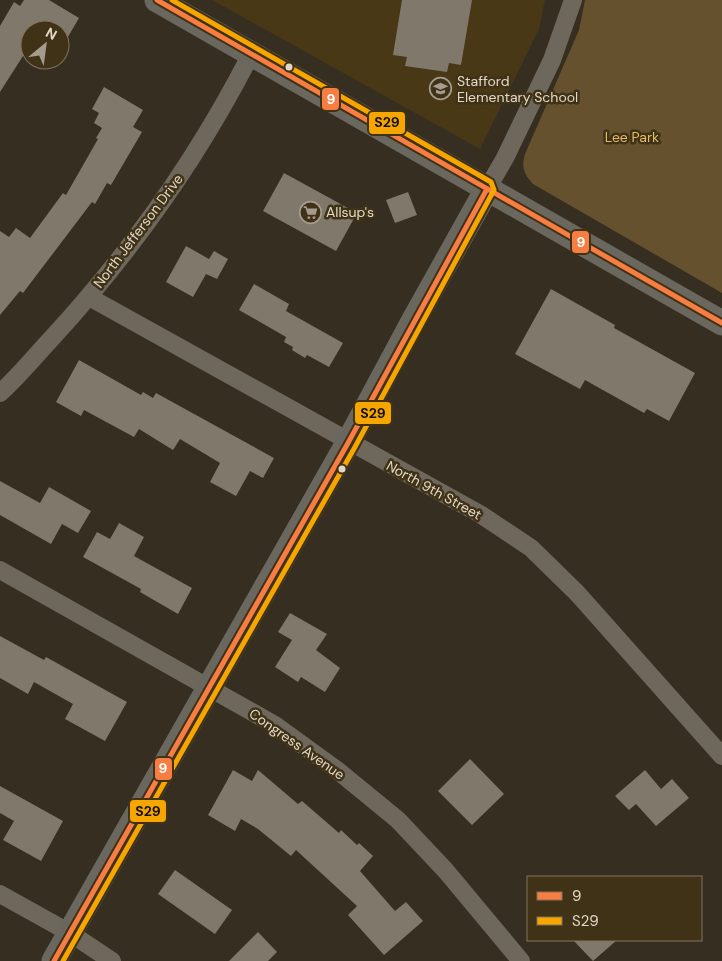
<svg xmlns="http://www.w3.org/2000/svg" width="722" height="961" viewBox="0 0 722 961" font-family="'DM Sans',sans-serif">
	<style>
		.built { fill: #483816 }
		.green { fill: #65512d }
		.building { fill: #7f786b }
		.lines { fill: none; stroke-linecap: round; stroke-linejoin: round }
		.street { stroke: #6e685c; stroke-width: 18 }
		.secondary { stroke: #6a685e; stroke-width: 25 }
		.bus-1-casing { stroke: #403216; stroke-width: 9 }
		.bus-2-casing { stroke: #403216; stroke-width: 9 }
		.bus-1 { stroke: #f77d43; stroke-width: 5 }
		.bus-2 { stroke: #f7a600; stroke-width: 5 }
		.bus-dot { fill: #e1d8c8; stroke: #403216; stroke-width: 2 }
		.labels { text-anchor: middle; stroke-width: 5; stroke-linejoin: round; paint-order: stroke }
		.poi-label { font-size: 14px; fill: #e1d8c8; stroke: #403216; text-anchor: start }
		.park-label { font-size: 14px; fill: #e5bb6a; stroke: #403216 }
		.street-label { font-size: 14px; fill: #e1d8c8; stroke: #403216 }
		.line-badge { stroke: #403216; stroke-width: 2 }
		.badge-label { font-size: 14px; text-anchor: middle; font-weight: bold; fill: #fff }
		.pale-badge-label { font-size: 14px; text-anchor: middle; font-weight: bold; fill: #111 }
	</style>
	<rect width="100%" height="100%" fill="#362e20"/>
	<polygon class="built" points="212,0 545,0 539,29 480,149"/>
	<path class="green" d="M585 0H722V293L533 184C524 174 521 168 525 154L579 30Z"/>
	<g class="building">
		<polygon points="24,0 49,0 79,18 65,42 60,38 60,30 46,30 41,27 39,30 30,30 30,45 0,92 0,26 14,2 20,6"/>
		<polygon points="402,0 472,0 461,65 449,63 447,72 405,66 407,57 393,55"/>
		<polygon points="104,87 143,110 133,127 142,132 111,185 107,183 95,204 92,202 23,293 20,291 0,315 0,231 9,237 16,228 30,238 63,193 66,195 98,139 96,138 102,128 94,123 99,113 92,109"/>
		<polygon points="284,173 357,213 336,251 263,211"/>
		<polygon points="408,192 417,215 395,223 386,200"/>
		<polygon points="186,246 209,259 214,251 228,259 217,279 206,274 193,297 166,282"/>
		<polygon points="254,284 289,304 286,311 343,343 329,367 307,355 305,358 292,350 293,347 284,342 286,337 239,310"/>
		<polygon points="551,289 615,325 614,328 695,373 669,421 647,409 644,413 585,380 580,389 515,354"/>
		<polygon points="79,360 141,395 143,392 153,398 156,393 274,458 263,478 250,471 236,496 210,482 220,463 180,439 173,450 139,429 134,437 84,410 81,416 56,402"/>
		<polygon points="0,481 40,503 49,487 91,511 78,533 62,524 51,544 0,515"/>
		<polygon points="119,523 144,537 134,556 192,588 178,614 140,592 141,589 83,557 97,532 110,539"/>
		<polygon points="290,613 327,634 316,650 340,668 325,692 301,677 298,682 275,667 292,640 278,632"/>
		<polygon points="0,636 44,660 46,657 127,702 105,741 65,719 73,704 34,682 28,694 0,678"/>
		<polygon points="470,759 504,794 472,825 438,791"/>
		<polygon points="233,770 252,781 258,770 298,804 302,801 339,833 341,830 357,845 359,843 373,856 360,871 395,911 406,902 423,921 384,955 348,915 357,906 296,850 291,856 258,829 241,819 235,831 208,815"/>
		<polygon points="645,770 661,789 672,779 689,798 656,826 636,804 629,810 615,796"/>
		<polygon points="0,786 63,821 41,861 3,840 14,821 0,813"/>
		<polygon points="175,870 232,910 215,934 158,894"/>
		<polygon points="258,932 277,952 268,961 229,961"/>
		<polygon points="573,940 617,940 593,961"/>
	</g>
	<g class="lines">
		<g class="street">
			<polyline points="487,189 505,158 552,60 573,0"/>
			<polyline points="89,297 480,514 531,548 577,593 722,756"/>
			<path d="M0 393C19 376 35 356 52 338 131 252 199 156 252 52"/>
			<polyline points="0,570 275,725 337,770 398,820 446,871 521,961"/>
			<polyline points="0,894 70,933 112,961"/>
		</g>
		<g class="secondary">
			<polyline points="157,0 722,323"/>
			<polyline points="54,961 348,443 414,320 487,189"/>
		</g>
		<defs>
			<g id="bus-1">
				<polyline points="157,0 722,323"/>
				<polyline points="54,961 348,443 487,189"/>
			</g>
			<polyline id="bus-2" points="63,961 355,447 494,190 491,182 172,0"/>
		</defs>
		<use href="#bus-1" class="bus-1-casing"/>
		<use href="#bus-2" class="bus-2-casing"/>
		<use href="#bus-1" class="bus-1"/>
		<use href="#bus-2" class="bus-2"/>
	</g>
	<defs>
		<symbol id="school-ring" viewBox="-11 -11 22 22"><circle r="9.5" fill="#403216" stroke="#a59c8d" stroke-width="1.5"/><path d="M0-5L7-2L0 1L-7-2ZM-4 1L0 2.5L4 1V4Q0 6-4 4Z" fill="#a59c8d"/></symbol>
		<symbol id="supermarket-ring" viewBox="-11 -11 22 22"><circle r="9.5" fill="#403216" stroke="#a59c8d" stroke-width="1.5"/><path d="M-6-5.5h2.5l.6 2H6L4.5 2H-2.5L-4.4-4H-6ZM-1.5 3.2a1.3 1.3 0 1 0 .1 0ZM3 3.2a1.3 1.3 0 1 0 .1 0Z" fill="#a59c8d"/></symbol>
	</defs>
	<g fill-rule="evenodd">
		<use href="#school-ring" x="428" y="76" width="25" height="25"/>
		<use href="#supermarket-ring" x="298" y="200" width="25" height="25"/>
	</g>
	<g class="bus-dot">
		<circle cx="289" cy="67" r="4.5"/>
		<circle cx="342" cy="469" r="4.5"/>
	</g>
	<g class="labels">
		<g class="poi-label">
			<text x="457" y="86">Stafford<tspan x="457" dy="16">Elementary School</tspan></text>
			<text x="326" y="217">Allsup's</text>
		</g>
		<g class="park-label">
			<text x="632" y="142">Lee Park</text>
		</g>
		<g class="street-label">
			<text transform="translate(138 231) rotate(-53)" y="5">North Jefferson Drive</text>
			<text transform="translate(434 490) rotate(29)" y="5">North 9th Street</text>
			<text transform="translate(297 744) rotate(35)" y="5">Congress Avenue</text>
		</g>
	</g>
	<g class="line-badge">
		<rect x="321" y="87" width="19" height="24" rx="5" fill="#f77d43"/>
		<rect x="368" y="111" width="38" height="24" rx="5" fill="#f7a600"/>
		<rect x="571" y="230" width="19" height="24" rx="5" fill="#f77d43"/>
		<rect x="354" y="401" width="38" height="24" rx="5" fill="#f7a600"/>
		<rect x="154" y="757" width="19" height="24" rx="5" fill="#f77d43"/>
		<rect x="129" y="799" width="38" height="24" rx="5" fill="#f7a600"/>
	</g>
	<g class="badge-label">
		<text x="331" y="104">9</text>
		<text x="581" y="247">9</text>
		<text x="163" y="773">9</text>
	</g>
	<g class="pale-badge-label">
		<text x="387" y="127">S29</text>
		<text x="373" y="418">S29</text>
		<text x="148" y="816">S29</text>
	</g>
	<rect x="527" y="876" width="175" height="65" fill="#403216" stroke="#80745d"/>
	<rect x="537" y="892" width="25" height="8" fill="#f77d43" stroke="#80745d"/>
	<text x="572" y="901" font-size="15" fill="#e1d8c8">9</text>
	<rect x="537" y="917" width="25" height="8" fill="#f7a600" stroke="#80745d"/>
	<text x="572" y="926" font-size="15" fill="#e1d8c8">S29</text>
	<g transform="translate(45 45) rotate(29)"><circle r="24" fill="#403216" stroke="#80745d"/>
	<path d="M0-4L9 19L0 12L-9 19Z" fill="#a59c8d"/>
	<text y="-8" font-size="14" font-weight="bold" text-anchor="middle" fill="#e1d8c8">N</text>
	</g>
</svg>
